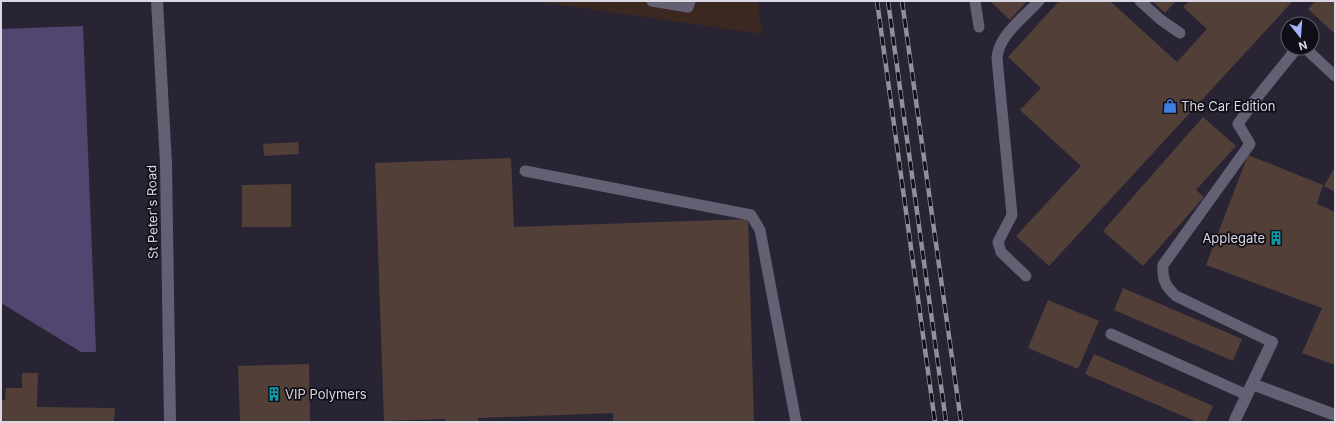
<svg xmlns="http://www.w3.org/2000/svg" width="1336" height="423" viewBox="0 0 1336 423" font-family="Inter,sans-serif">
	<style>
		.commercial { fill: #3b2921 }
		.green { fill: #524670 }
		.building { fill: #523f37 }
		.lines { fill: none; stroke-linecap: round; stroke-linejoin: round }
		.lane { stroke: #646073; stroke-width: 11 }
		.street { stroke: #646073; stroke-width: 12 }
		.secondary { stroke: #646073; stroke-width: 12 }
		.rail-casing { stroke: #928e9b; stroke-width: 4.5 }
		.rail { stroke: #100e16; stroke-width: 3; stroke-dasharray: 9; stroke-linecap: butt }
		.labels { text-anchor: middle; stroke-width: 3.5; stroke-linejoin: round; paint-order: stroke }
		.poi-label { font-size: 13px; fill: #dad7e2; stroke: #100e16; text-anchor: start }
		.street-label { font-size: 13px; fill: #dad7e2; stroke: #100e16 }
	</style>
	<rect width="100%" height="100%" fill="#282434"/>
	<polygon class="commercial" points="534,1 758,1 762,34"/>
	<polygon class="green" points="83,26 96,352 81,352 1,303 1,29"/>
	<g class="building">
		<polygon points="990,1 1027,1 1010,20"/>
		<polygon points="1059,1 1110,1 1177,62 1207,29 1183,7 1189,1 1293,1 1049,266 1016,236 1081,166 1020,110 1041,88 1008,57"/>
		<polygon points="1152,1 1176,1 1165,13"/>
		<polygon points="1315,1 1335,1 1335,34 1308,9"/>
		<polygon points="1203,117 1236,146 1196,190 1204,197 1143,266 1103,231"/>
		<polygon points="298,142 299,154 264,156 263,144"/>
		<polygon points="1248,155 1323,185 1317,204 1335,212 1335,365 1302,353 1322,308 1206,265"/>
		<polygon points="511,158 514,227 748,219 754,422 613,422 613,413 478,418 478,422 445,422 445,419 384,421 375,163"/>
		<polygon points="1335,167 1335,192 1324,186"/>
		<polygon points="291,184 291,227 242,227 242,185"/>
		<polygon points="1123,288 1242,339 1233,361 1114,310"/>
		<polygon points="1048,300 1099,321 1078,369 1028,348"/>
		<polygon points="1094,354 1213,406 1206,422 1197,422 1085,374"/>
		<polygon points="309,364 310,422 240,422 238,366"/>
		<polygon points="22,373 38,373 37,407 115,408 114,422 1,422 1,400 5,400 6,388 22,388"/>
	</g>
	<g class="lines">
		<g class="lane">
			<polyline points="652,1 688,7 690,1"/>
			<polyline points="975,1 979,27"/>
			<polyline points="1140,1 1161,20 1180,33"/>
			<polyline points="1305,48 1335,76"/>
			<polyline points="525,171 751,215 760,230 796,422"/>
			<path d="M1026 276 1001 252 998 242 1012 215 997 58C998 36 1024 17 1039 1"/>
			<polyline points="1111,334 1247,395"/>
			<path d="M1272 342 1176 296C1165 286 1162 279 1163 265L1250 144 1238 124 1255 100 1297 48"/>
		</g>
		<g class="street">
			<polyline points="1252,384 1335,415"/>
			<polyline points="1235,420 1272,342"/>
		</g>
		<polyline class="secondary" points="157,1 166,164 170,422"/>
		<defs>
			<g id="rail">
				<polyline points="877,1 935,422"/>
				<polyline points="888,1 946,422"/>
				<polyline points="902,1 961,422"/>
			</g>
		</defs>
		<use href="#rail" class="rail-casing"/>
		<use href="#rail" class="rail"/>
	</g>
	<defs>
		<symbol id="shop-bare" viewBox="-9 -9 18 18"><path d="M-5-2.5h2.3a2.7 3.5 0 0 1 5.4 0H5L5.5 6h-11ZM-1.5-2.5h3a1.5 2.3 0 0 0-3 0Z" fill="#3f7fe0" stroke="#100e16" stroke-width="2.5" paint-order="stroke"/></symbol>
		<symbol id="building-bare" viewBox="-9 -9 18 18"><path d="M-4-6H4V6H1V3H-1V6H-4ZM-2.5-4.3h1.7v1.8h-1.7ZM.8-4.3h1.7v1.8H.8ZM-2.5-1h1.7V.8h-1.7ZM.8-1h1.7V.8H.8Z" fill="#0f9aa8" stroke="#100e16" stroke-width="2.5" paint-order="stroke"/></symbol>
	</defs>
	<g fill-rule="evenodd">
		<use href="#shop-bare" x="1160" y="96" width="20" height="20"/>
		<use href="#building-bare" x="1266" y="228" width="20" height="20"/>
		<use href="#building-bare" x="264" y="384" width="20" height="20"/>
	</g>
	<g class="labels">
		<g class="poi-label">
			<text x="1181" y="111">The Car Edition</text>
			<text x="1265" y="243" text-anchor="end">Applegate</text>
			<text x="285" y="399">VIP Polymers</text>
		</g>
		<g class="street-label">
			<text transform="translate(152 212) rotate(-91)" y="5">St Peter's Road</text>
		</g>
	</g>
	<rect width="1336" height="423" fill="none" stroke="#dad7e2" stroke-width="4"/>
	<g transform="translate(1300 36) rotate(163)"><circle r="19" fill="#100e16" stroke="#615e68"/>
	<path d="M0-3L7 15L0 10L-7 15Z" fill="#a7b1fc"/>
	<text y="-6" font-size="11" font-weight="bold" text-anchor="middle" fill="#dad7e2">N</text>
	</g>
</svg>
